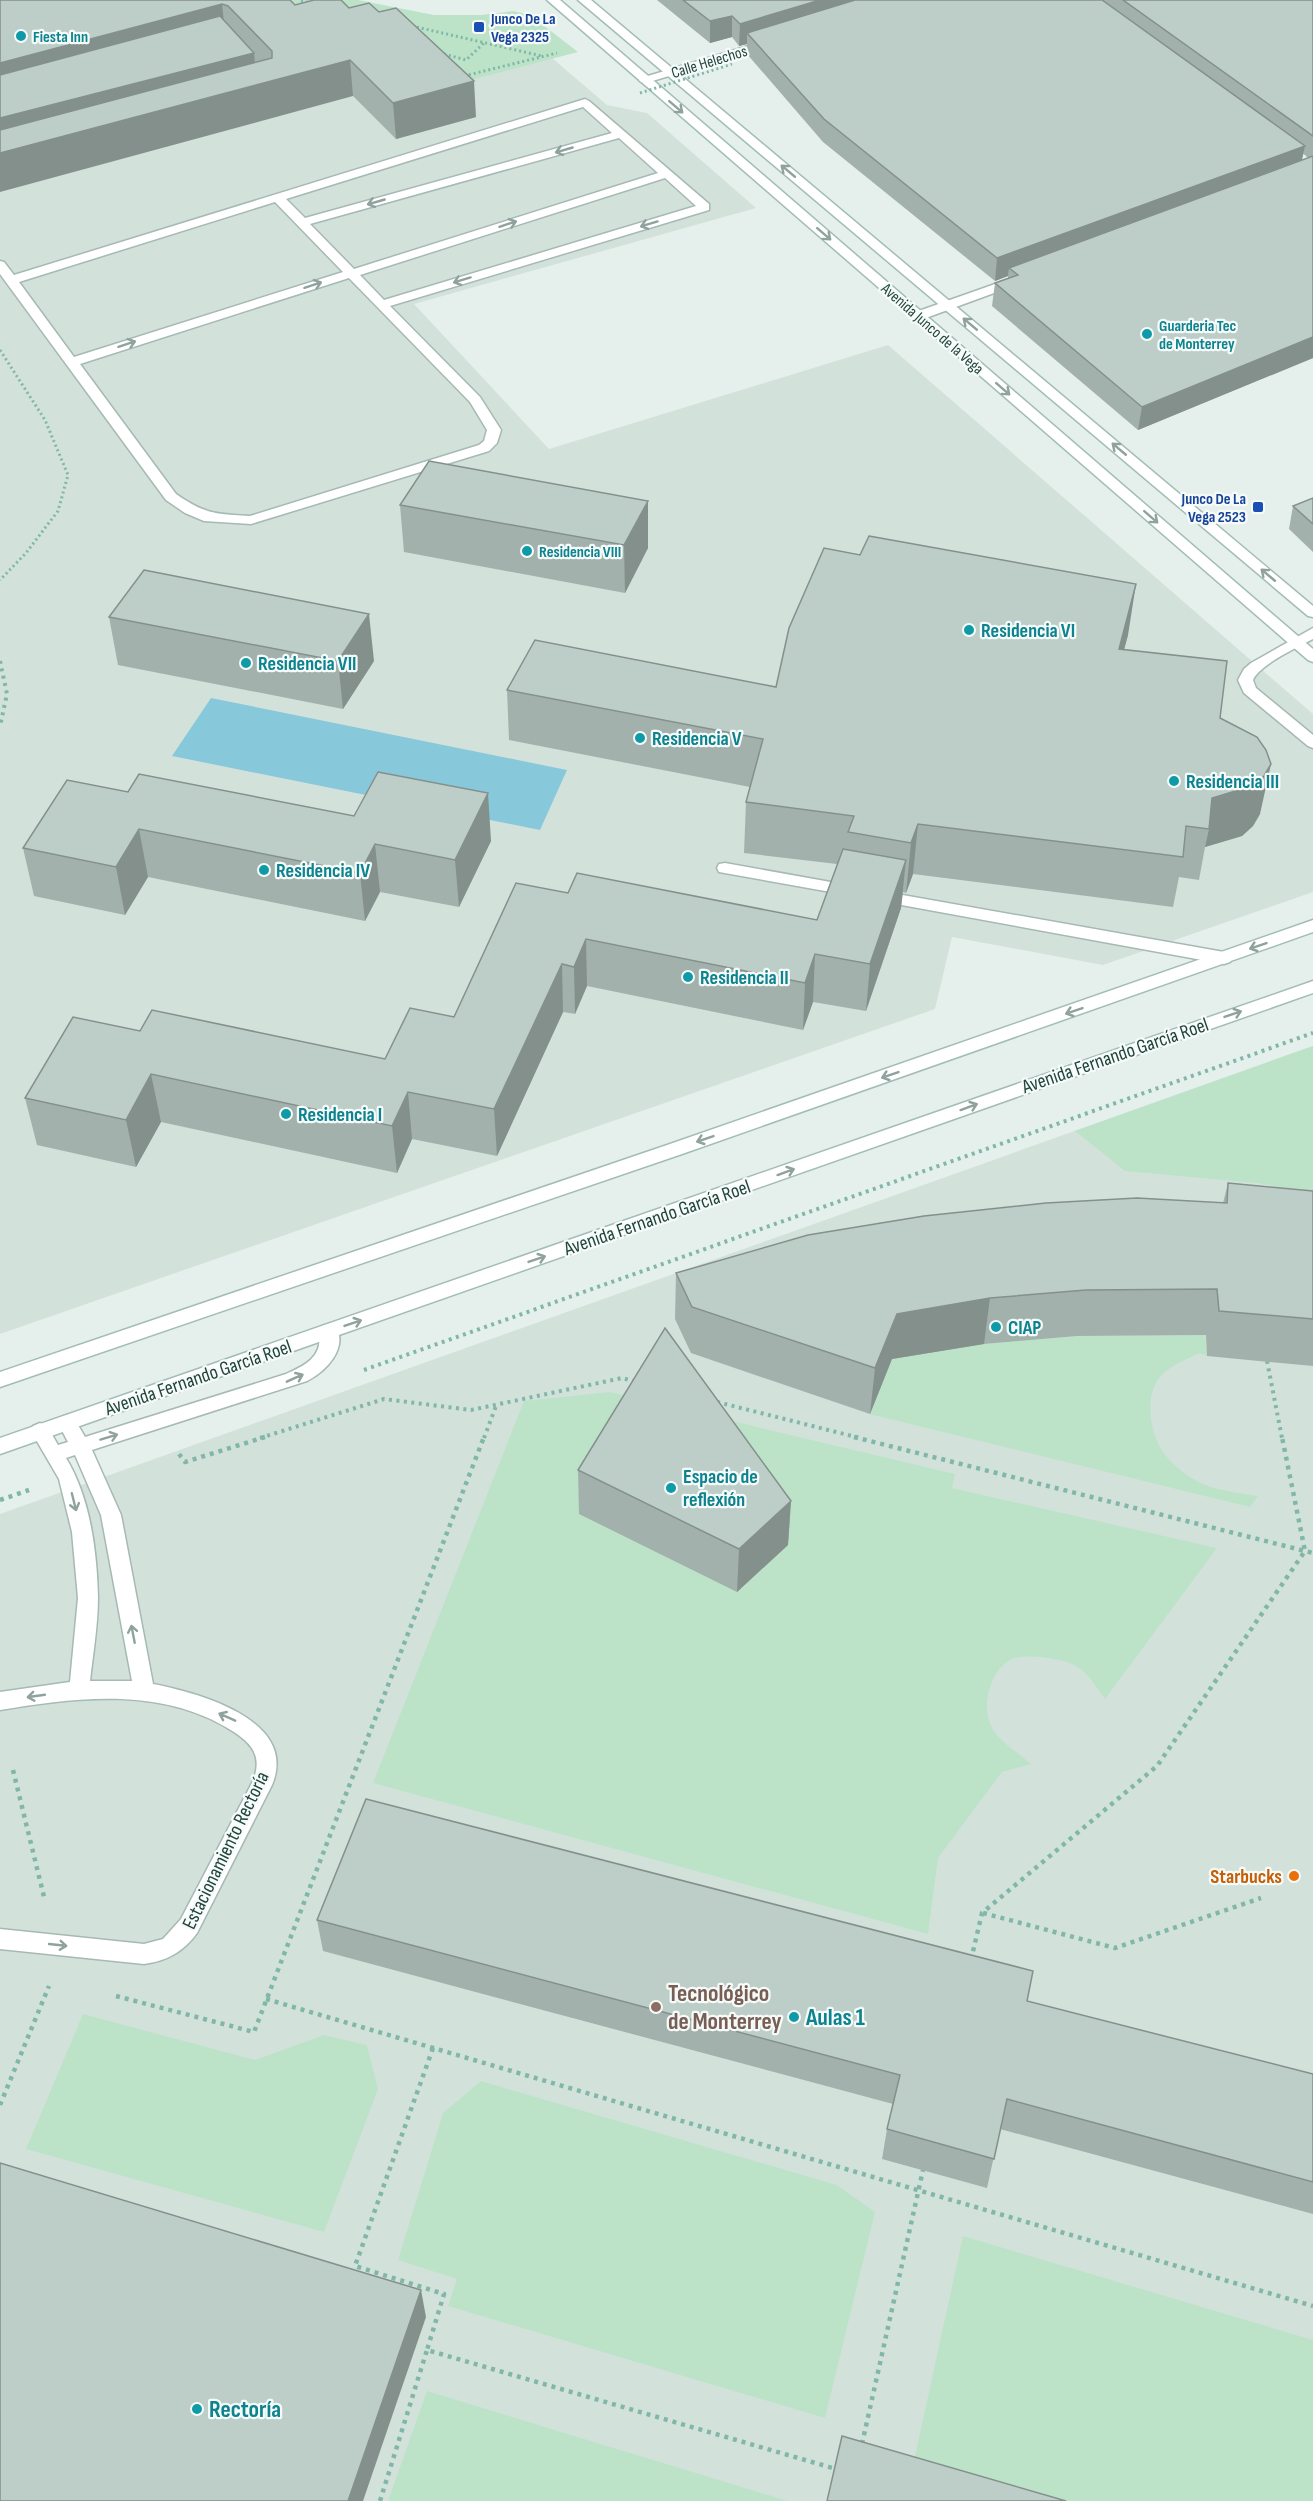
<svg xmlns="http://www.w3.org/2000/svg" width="1313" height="2501" viewBox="0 0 1313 2501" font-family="'Sofia Sans Condensed',sans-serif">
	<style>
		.built { fill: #d3e1db }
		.green { fill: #bce3c8 }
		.water { fill: #87c9db }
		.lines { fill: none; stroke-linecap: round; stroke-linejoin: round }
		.lane-casing { stroke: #a6b9b4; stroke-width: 3 }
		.street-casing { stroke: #a6b9b4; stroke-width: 3 }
		.secondary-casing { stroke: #a2bdb5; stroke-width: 3 }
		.path-far2 { stroke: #81b7a9; stroke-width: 3; stroke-dasharray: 2 3; stroke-linecap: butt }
		.path-far1 { stroke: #81b7a9; stroke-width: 4; stroke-dasharray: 3 4.5; stroke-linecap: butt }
		.path { stroke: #81b7a9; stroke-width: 4.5; stroke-dasharray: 4 5; stroke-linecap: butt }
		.lane { fill: #fff; fill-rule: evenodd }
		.street { fill: #fff; fill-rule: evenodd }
		.secondary { fill: #fff; fill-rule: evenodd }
		.path-bridge { stroke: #81b7a9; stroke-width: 3; stroke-dasharray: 2 3; stroke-linecap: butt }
		.wall { fill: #a3b1ac; fill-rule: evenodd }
		.shaded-wall { fill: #84908c }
		.building { fill: #bdcec8; stroke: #84908c; stroke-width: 1.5 }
		.oneway { stroke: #90a29e }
		.transit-dot { fill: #1a4fb4; stroke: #f6fbf9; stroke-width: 2 }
		.culture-dot { fill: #0f9aa8; stroke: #f6fbf9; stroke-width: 2 }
		.food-dot { fill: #e8710a; stroke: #f6fbf9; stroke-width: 2 }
		.education-dot { fill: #8d6e63; stroke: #f6fbf9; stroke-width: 2 }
		.labels { text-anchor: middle; stroke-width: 4.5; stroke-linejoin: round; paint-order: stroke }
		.far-transit-label { font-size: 16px; font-weight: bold; fill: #164399; stroke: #f6fbf9; text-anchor: start }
		.far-culture-label { font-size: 16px; font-weight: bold; fill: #0d838f; stroke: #f6fbf9; text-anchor: start }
		.far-street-label { font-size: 16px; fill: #21453d; stroke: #f6fbf9 }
		.culture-label { font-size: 20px; font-weight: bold; fill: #0d838f; stroke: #f6fbf9; text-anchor: start }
		.street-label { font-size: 20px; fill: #21453d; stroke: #f6fbf9 }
		.food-label { font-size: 20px; font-weight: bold; fill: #c56008; stroke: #f6fbf9; text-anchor: end }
		.near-education-label { font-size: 24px; font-weight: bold; fill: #785e54; stroke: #f6fbf9; text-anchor: start }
		.near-culture-label { font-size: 24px; font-weight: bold; fill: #0d838f; stroke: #f6fbf9; text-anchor: start }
	</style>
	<rect width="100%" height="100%" fill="#e5f0ec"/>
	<g class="built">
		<polygon points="0,0 424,31 502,15 607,105 647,113 756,208 414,304 549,449 888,345 1313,714 1313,892 1103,965 952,937 935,1009 0,1334"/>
		<polygon points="1313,1046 1313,2501 0,2501 0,1514"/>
	</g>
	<g class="green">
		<polygon points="268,0 358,0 434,15 481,15 513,11 530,15 578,52 444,87"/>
		<polygon points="1313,1046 1313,1193 1256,1183 1125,1171 1075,1131"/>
		<path d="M1206 1335 1207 1356 1200 1353C1187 1359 1169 1366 1160 1377 1144 1396 1150 1433 1163 1452 1172 1465 1189 1478 1203 1484 1220 1491 1240 1493 1258 1496L1250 1507 865 1413H870L892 1359 984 1344 1077 1336Z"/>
		<path d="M610 1392 955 1474 952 1488 1217 1548 1105 1699C1096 1687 1088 1672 1074 1665 1061 1658 1030 1654 1015 1658 991 1666 981 1704 991 1726 998 1741 1019 1753 1031 1764L1002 1772 938 1858 928 1934 373 1783 524 1401Z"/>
		<polygon points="83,2014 255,2060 324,2035 367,2045 378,2089 324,2232 26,2149"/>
		<polygon points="481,2081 837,2185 875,2212 825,2418 448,2306 457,2279 398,2260 443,2113"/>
		<polygon points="963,2236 1313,2340 1313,2501 984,2501 910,2479"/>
		<polygon points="427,2391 788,2501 388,2501"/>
	</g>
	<polygon class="water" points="211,698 567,770 540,830 172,756"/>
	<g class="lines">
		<defs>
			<g id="lane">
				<path d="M585 99 589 101 709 204V210L390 306 480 397 501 430 497 443 489 451 251 524 204 521 185 513 166 500 0 274V261L4 262 14 275ZM583 107 612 133 305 218 286 199ZM619 138 658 173 354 269 310 224ZM665 178 696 206 384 300 360 275ZM275 202 343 272 74 357 19 282ZM349 278 470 402 487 430 484 441 479 445 250 516C215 514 205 514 176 494L80 364Z"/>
				<path d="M1313 628V639C1298 647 1259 665 1253 680L1256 688 1313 735V748L1308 746 1244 693 1238 680 1244 669 1251 663Z"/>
				<polygon points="725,863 853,886 859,887 861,891 859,895 853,896 719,872 717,868 719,864"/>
				<polygon points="880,891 1224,952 1230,954 1232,958 1230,962 1224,964 874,900 872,896 874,892"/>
				<path d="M329 1324 336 1326C348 1349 326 1371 307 1381L92 1450 121 1515 153 1684C199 1693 299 1720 272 1785L197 1933C183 1952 167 1961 144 1964L0 1949V1929L144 1944 163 1939 181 1919 253 1781C262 1758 254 1745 234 1732 163 1686 78 1697 0 1710V1692L70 1682 78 1598 72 1532 59 1479 31 1431 33 1426 40 1423 47 1426 58 1445 68 1442 58 1423 60 1418 67 1415 74 1418 85 1437 286 1374C299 1368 316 1361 319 1345 320 1338 319 1332 322 1326ZM75 1455 101 1515 132 1681H90C93 1654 98 1625 98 1597 97 1552 90 1497 66 1458Z"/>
			</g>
			<g id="street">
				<polygon points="768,40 772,41 772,45 649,82 641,82 639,80 641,78"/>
				<polygon points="1015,277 1019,278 1021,281 1019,284 923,319 913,319 912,316 913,313"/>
			</g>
			<g id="secondary">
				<polygon points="547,0 560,0 1313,649 1313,662 1308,660"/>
				<polygon points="578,0 591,0 1313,606 1313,617 1308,616"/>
				<polygon points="1313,920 1313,932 682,1154 0,1387 0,1372 670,1144"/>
				<polygon points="1313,981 1313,993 0,1454 0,1438"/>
			</g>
		</defs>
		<use href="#lane" class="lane-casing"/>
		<use href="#street" class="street-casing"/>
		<use href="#secondary" class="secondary-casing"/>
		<g class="path-far2">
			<polyline points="301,1 312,3"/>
			<polyline points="412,26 542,56"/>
			<polyline points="444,54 466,60 484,43"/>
			<polyline points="464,76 557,53"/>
			<polyline points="0,350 45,420 68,475 58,511 26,553 0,580"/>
		</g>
		<g class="path-far1">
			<polyline points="0,661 7,694 0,726"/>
			<polyline points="1267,1361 1282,1438"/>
			<polyline points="364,1370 1313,1033"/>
			<polyline points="717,1402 860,1438"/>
			<polyline points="260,1438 384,1399 471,1410 622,1378 637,1382"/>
			<polyline points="484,1438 496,1406"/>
		</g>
		<g class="path">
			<polyline points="854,1437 1313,1553"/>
			<polyline points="179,1454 185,1462 265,1437"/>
			<polyline points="0,1500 29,1490"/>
			<polyline points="13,1770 45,1901"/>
			<polyline points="983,1913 1115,1948 1261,1898"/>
			<polyline points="971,1960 982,1913 1157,1766 1305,1551 1282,1437"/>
			<polyline points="116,1996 254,2032 484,1437"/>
			<polyline points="266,1999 1313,2306"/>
			<polyline points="433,2048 355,2266 444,2294 427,2350 836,2469"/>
			<polyline points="0,2105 49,1986"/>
			<polyline points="862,2444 923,2170"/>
			<polyline points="380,2501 427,2350"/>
		</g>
		<use href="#lane" class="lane"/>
		<use href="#street" class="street"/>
		<use href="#secondary" class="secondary"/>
		<polyline class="path-bridge" points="640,93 732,64"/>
	</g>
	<g class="wall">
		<polygon points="0,0 295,5 476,117 396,139 353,96"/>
		<path d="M657 0H1313V358L1138 430 992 306 995 283 1008 278V276L995 281 823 142 747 54V44L739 46 732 37 710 43ZM1303 154 1305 155 1308 158 1302 160Z"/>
		<polygon points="1313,498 1313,552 1289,529 1293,506"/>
		<polygon points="400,505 648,548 625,593 404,552"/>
		<polygon points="109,617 374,661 343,709 118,665"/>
		<polygon points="1128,635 1124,649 1220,718 1260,814 1253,826 1242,836 1205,847 1199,880 1179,877 1173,907 913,874 906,893 903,892 901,908 866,1011 813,1002 803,1030 587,986 575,1014 563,1012 497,1156 412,1139 397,1173 161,1122 136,1167 37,1145 25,1098 140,1031 385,1059 454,1017 568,893 817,920 837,864 744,853 746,802 750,787 509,740 507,690 776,687"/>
		<polygon points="128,792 354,816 491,841 459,907 380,892 365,921 148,877 125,915 34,896 23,848"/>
		<polygon points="1228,1183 1313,1191 1313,1366 1207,1356 1206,1335 1077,1336 984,1344 892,1359 870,1414 691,1353 675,1319 676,1273 1223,1203"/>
		<polygon points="578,1470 791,1501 788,1545 737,1592 579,1514"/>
		<polygon points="317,1920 1027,2001 1313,2074 1313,2214 1000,2129 987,2188 882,2159 887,2129 893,2104 323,1951"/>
	</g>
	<g class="shaded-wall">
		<polygon points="820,0 891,0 747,33 747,44 739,46 740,24"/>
		<polygon points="222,4 226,40 0,101 0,63"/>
		<polygon points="732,16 732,37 710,43 710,21"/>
		<polygon points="254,53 257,84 350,60 353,96 0,192 0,118"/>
		<polygon points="474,81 476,117 396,139 393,103"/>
		<polygon points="1305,146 1300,168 1009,268 1008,276 995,281 997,258"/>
		<polygon points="1313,337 1313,358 1138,430 1142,407"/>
		<polygon points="648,501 648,548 625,593 624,545"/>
		<polygon points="1136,584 1128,635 1111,699 1119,649"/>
		<polygon points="369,614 374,661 343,709 338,661"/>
		<polygon points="1271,764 1260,814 1253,826 1242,836 1205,847 1209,829 1212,798"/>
		<polygon points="488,793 491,841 459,907 455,860"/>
		<polygon points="918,824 913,874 906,893 911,843"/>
		<polygon points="139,829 148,877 125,915 116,867"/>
		<polygon points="375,844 380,892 365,921 360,873"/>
		<polygon points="906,860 901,908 866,1011 870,964"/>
		<polygon points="586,939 587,986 575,1014 574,967"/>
		<polygon points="815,954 813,1002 803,1030 805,983"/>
		<polygon points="562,964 563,1012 497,1156 494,1109"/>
		<polygon points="151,1074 161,1122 136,1167 126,1120"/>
		<polygon points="408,1092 412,1139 397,1173 392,1126"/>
		<polygon points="990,1298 984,1344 892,1359 870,1414 875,1368 897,1314"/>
		<polygon points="791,1501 788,1545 737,1592 739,1549"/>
		<polygon points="421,2290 426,2317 363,2501 348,2501"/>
	</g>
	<g class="building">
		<polygon points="0,0 290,0 295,5 314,0 341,0 349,8 369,3 379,12 396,8 474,81 393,103 350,60 0,153 0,130 272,58 272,51 228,6 222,4 0,63"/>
		<polygon points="683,0 820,0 740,24 732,16 710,21"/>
		<polygon points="855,0 1102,0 1305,146 997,258 824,119 747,33"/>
		<polygon points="1123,0 1313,0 1313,136"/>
		<polygon points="220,16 254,53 0,118 0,75"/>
		<polygon points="1313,156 1313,337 1142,407 995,283 1018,275 1009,268"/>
		<polygon points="429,461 648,501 624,545 400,505"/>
		<polygon points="1313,498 1313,524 1293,506"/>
		<polygon points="869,536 1136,584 1119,649 1227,661 1220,718 1257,737 1266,750 1271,764 1264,776 1252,786 1212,798 1209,829 1186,826 1183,857 918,824 911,843 848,832 854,816 746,802 763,739 507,690 535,640 776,687 789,628 824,548 860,555"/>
		<polygon points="144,570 369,614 338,661 109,617"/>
		<polygon points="378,772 488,793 455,860 375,844 360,873 139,829 116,867 23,848 67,780 128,792 139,774 354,816"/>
		<polygon points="843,849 906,860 870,964 815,954 805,983 586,939 574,967 562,964 494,1109 408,1092 392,1126 151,1074 126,1120 25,1098 73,1017 140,1031 152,1010 385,1059 410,1008 454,1017 516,883 568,893 577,873 817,920"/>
		<polygon points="1228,1183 1313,1191 1313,1319 1219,1311 1217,1289 1086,1290 990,1298 897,1314 875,1368 692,1307 676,1273 808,1235 924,1216 1046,1203 1137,1198 1227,1203"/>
		<polygon points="665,1328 791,1501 739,1549 578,1470"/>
		<polygon points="366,1799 1033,1971 1027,2001 1313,2074 1313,2182 1007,2099 994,2159 887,2129 900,2075 317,1920"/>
		<polygon points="0,2163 421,2290 348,2501 0,2501"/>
		<polygon points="842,2436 1066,2501 827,2501"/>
	</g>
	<defs><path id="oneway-shaft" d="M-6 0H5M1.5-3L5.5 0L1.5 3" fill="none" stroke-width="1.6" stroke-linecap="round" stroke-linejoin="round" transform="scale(1.5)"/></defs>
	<g class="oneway">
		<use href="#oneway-shaft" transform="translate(676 107) rotate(41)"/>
		<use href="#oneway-shaft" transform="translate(564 150) rotate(164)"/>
		<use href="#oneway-shaft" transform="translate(788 171) rotate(-140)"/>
		<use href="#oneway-shaft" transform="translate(376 202) rotate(164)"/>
		<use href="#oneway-shaft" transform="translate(508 224) rotate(-18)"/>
		<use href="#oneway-shaft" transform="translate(649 224) rotate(163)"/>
		<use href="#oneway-shaft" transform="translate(824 234) rotate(41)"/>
		<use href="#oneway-shaft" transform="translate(462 280) rotate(163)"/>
		<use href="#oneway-shaft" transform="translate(313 285) rotate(-18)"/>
		<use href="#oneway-shaft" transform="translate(970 324) rotate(-140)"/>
		<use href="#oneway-shaft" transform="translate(127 344) rotate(-18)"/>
		<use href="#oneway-shaft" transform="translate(1003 389) rotate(41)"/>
		<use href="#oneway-shaft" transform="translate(1119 449) rotate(-140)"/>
		<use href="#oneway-shaft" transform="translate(1151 517) rotate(41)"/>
		<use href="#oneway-shaft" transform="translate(1268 575) rotate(-140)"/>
		<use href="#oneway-shaft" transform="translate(1258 946) rotate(161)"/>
		<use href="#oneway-shaft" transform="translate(1074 1011) rotate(161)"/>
		<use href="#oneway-shaft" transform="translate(1233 1014) rotate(-19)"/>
		<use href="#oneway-shaft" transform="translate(890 1075) rotate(161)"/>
		<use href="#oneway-shaft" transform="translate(969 1107) rotate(-20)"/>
		<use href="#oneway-shaft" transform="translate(705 1139) rotate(161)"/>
		<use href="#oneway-shaft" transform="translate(786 1172) rotate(-20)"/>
		<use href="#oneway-shaft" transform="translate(537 1259) rotate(-19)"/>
		<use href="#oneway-shaft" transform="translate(353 1323) rotate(-19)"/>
		<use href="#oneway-shaft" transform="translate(295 1378) rotate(-24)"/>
		<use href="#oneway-shaft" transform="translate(109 1437) rotate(-17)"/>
		<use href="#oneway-shaft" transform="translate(74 1502) rotate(76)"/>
		<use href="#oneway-shaft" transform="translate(133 1634) rotate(-101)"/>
		<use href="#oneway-shaft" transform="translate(36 1696) rotate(172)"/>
		<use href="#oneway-shaft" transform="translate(227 1717) rotate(-156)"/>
		<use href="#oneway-shaft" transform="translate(58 1945) rotate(6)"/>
	</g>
	<g class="transit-dot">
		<rect x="473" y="21" width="12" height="12" rx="3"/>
		<rect x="1252" y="501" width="12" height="12" rx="3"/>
	</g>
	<g class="culture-dot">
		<circle cx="21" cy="36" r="6"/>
		<circle cx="1147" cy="334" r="6"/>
		<circle cx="527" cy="551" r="6"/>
		<circle cx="969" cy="630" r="6"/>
		<circle cx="246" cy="663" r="6"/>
		<circle cx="640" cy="738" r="6"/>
		<circle cx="1174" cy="781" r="6"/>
		<circle cx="264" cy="870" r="6"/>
		<circle cx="688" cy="977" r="6"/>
		<circle cx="286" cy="1114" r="6"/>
		<circle cx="996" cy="1327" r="6"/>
		<circle cx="671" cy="1488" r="6"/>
		<circle cx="794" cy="2017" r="6"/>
		<circle cx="197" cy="2409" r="6"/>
	</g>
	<circle class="food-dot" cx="1294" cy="1876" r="6"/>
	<circle class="education-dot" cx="656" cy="2007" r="6"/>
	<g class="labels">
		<g class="far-transit-label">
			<text x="491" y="24">Junco De La<tspan x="491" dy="18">Vega 2325</tspan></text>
			<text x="1246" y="504" text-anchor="end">Junco De La<tspan x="1246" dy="18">Vega 2523</tspan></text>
		</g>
		<g class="far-culture-label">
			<text x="33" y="42">Fiesta Inn</text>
			<text x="1159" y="331">Guarderia Tec<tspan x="1159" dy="18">de Monterrey</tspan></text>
			<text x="539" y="557">Residencia VIII</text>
		</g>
		<g class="far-street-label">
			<text transform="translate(709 61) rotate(-17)" y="6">Calle Helechos</text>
			<text transform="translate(933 328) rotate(41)" y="6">Avenida Junco de la Vega</text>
		</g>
		<g class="culture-label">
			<text x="981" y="637">Residencia VI</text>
			<text x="258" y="670">Residencia VII</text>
			<text x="652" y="745">Residencia V</text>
			<text x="1186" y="788">Residencia III</text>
			<text x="276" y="877">Residencia IV</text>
			<text x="700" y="984">Residencia II</text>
			<text x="298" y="1121">Residencia I</text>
			<text x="1008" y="1334">CIAP</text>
			<text x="683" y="1483">Espacio de<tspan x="683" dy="23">reflexión</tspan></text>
		</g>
		<g class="street-label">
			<text transform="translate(1115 1055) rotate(-19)" y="7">Avenida Fernando García Roel</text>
			<text transform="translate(657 1217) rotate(-19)" y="7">Avenida Fernando García Roel</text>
			<text transform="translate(198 1377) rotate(-19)" y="7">Avenida Fernando García Roel</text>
			<text transform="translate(225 1850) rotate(-64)" y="7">Estacionamiento Rectoría</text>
		</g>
		<g class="food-label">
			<text x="1282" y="1883">Starbucks</text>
		</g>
		<g class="near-education-label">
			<text x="668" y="2001">Tecnológico<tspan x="668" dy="28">de Monterrey</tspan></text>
		</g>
		<g class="near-culture-label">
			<text x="806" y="2025">Aulas 1</text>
			<text x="209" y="2417">Rectoría</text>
		</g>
	</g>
</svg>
